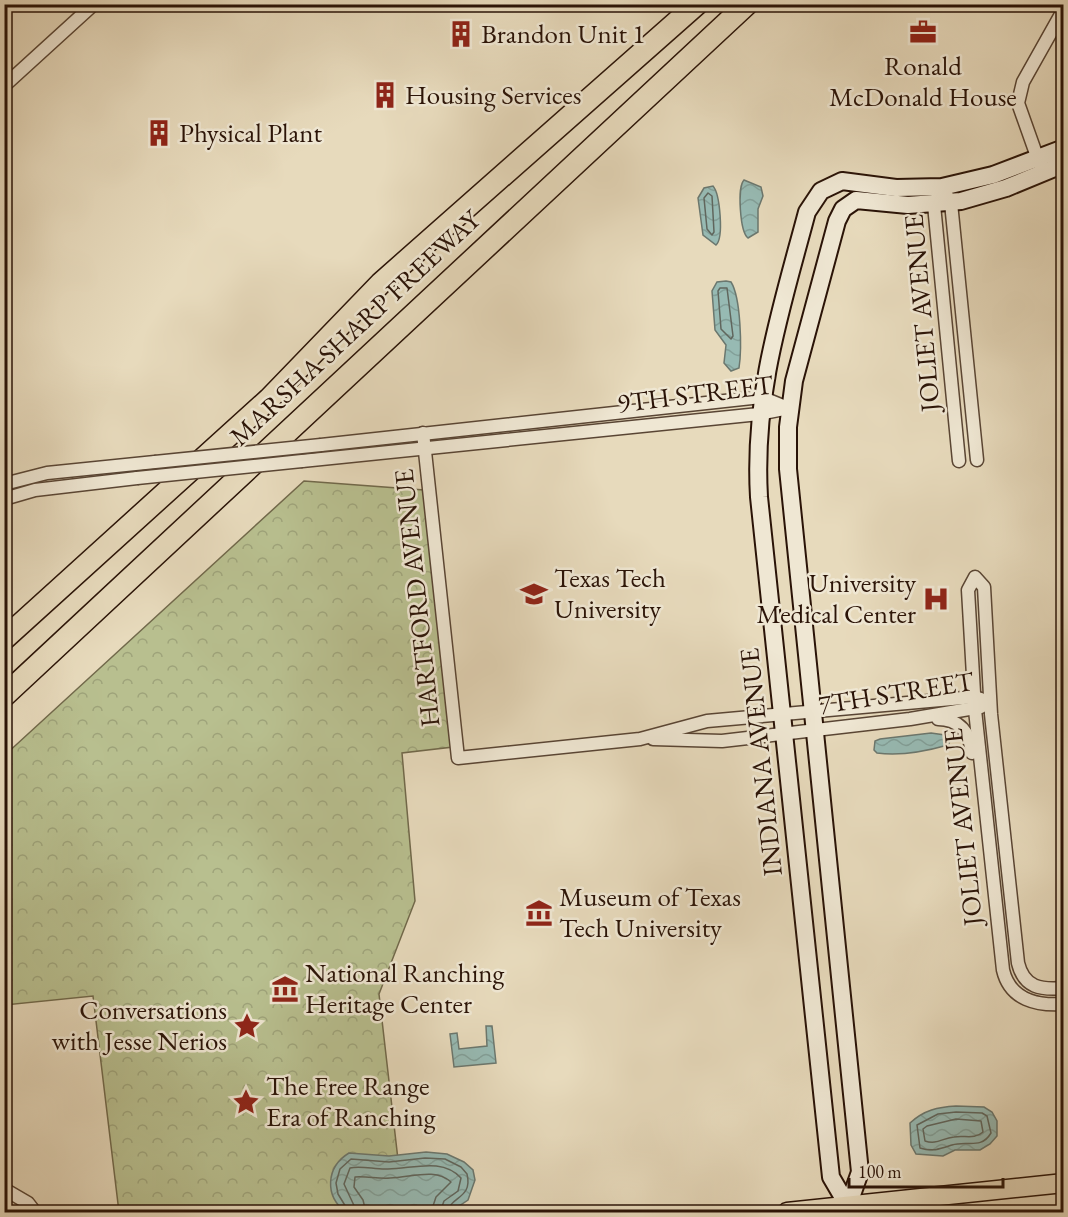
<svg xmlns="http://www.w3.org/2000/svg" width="1068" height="1217" viewBox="0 0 1068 1217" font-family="'EB Garamond',serif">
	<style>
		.park { fill: url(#park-crowns); stroke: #71694b; stroke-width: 1.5 }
		.water { fill: url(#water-waves); stroke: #6b776e; stroke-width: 1.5 }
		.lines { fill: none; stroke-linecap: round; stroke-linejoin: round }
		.shore { stroke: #60665d; stroke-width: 1.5 }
		.street-casing { stroke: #594534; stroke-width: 15 }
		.secondary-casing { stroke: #2a1307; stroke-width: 20 }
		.primary-casing { stroke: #2a1307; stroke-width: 21 }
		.highway-casing { stroke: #2a1307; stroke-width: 24 }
		.street { stroke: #efe7d3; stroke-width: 12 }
		.secondary { stroke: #efe7d3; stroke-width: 16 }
		.primary { stroke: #e7dabc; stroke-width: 18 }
		.highway { stroke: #e7dabc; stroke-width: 21 }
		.street-bridge-casing { stroke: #594534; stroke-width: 15; stroke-linecap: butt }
		.street-bridge { stroke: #efe7d3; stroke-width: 12 }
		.labels { text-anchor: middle; stroke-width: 5; stroke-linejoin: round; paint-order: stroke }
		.poi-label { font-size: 27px; fill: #2a1307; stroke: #efe7d3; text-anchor: start }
		.street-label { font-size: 27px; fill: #2a1307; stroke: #efe7d3 }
	</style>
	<defs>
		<pattern id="park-crowns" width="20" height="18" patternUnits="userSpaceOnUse" patternTransform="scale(1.5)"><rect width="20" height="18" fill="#b8bf8f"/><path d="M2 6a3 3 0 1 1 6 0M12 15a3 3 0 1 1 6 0" fill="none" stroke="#9ea37a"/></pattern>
		<pattern id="water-waves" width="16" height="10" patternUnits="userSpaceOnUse" patternTransform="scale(1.5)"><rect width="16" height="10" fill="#97bab3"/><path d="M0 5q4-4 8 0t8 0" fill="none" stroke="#829f98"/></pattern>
	</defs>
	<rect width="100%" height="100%" fill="#e7dabc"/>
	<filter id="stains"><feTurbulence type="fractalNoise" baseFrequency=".00333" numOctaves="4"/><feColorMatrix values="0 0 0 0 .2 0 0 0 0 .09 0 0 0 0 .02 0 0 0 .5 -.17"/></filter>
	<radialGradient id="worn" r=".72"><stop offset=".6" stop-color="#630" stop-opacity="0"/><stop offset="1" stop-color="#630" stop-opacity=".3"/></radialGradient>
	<polygon class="park" points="304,481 424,490 453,747 402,753 415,901 379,994 404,1212 119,1212 93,996 5,1005 5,755"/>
	<g class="water">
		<path d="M744 180 761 187 763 196 758 209V232L748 238C740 232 737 187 744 180Z"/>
		<path d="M713 186C720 194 724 238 716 245L703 235 698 198 704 188Z"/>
		<path d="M726 281 731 282C741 298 742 349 739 368L731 371 724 363 726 345 715 330 712 291 717 282Z"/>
		<path d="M931 733 945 735 950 741 948 745C927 751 899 756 877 753L874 750 875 741 880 739Z"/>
		<polygon points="486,1026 492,1026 496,1063 454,1067 450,1034 457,1033 459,1049 487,1046"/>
		<path d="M956 1106 984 1107 992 1112 997 1121V1136L990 1144 980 1150H955L943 1156 916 1154 911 1145 910 1123C924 1110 938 1107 956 1106Z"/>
		<path d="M426 1152 447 1154 464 1162 473 1170 475 1180 468 1200 450 1212H346C324 1196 326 1167 349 1153L389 1156Z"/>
	</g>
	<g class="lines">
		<g class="shore">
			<polygon points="708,193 712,196 714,232 712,235 707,229 704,198"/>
			<polygon points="720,288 727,288 733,336 731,339 721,329 718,291"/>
			<path d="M956 1112 982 1113 987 1116 991 1133C981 1150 967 1140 952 1145 940 1149 933 1152 920 1148L917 1125 938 1114Z"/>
			<path d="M956 1119 981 1121 983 1132C974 1140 965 1135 954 1137 942 1138 937 1145 925 1141L923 1129 927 1126Z"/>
			<path d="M349 1212 338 1194 336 1183 340 1169 351 1159 389 1162 425 1158 445 1159 461 1167 467 1174C473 1199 450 1196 448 1212"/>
			<path d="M357 1212 344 1184 350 1168C361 1165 376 1170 388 1169 412 1169 442 1157 461 1178L458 1191 444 1201 440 1212"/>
			<path d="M366 1212 363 1200 354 1187 355 1177C367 1176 378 1179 390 1178 410 1178 435 1167 451 1182L436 1197 431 1212"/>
		</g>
		<defs>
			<g id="street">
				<polyline points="4,86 94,4"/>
				<polyline points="1040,165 1018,103 1023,82 1064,9"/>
				<polyline points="938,196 934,205 959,461"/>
				<polyline points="947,196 951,203 977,460"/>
				<polyline points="423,433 458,758 640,739 707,721 974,697 981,699"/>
				<polyline points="321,445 761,397 788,408"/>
				<polyline points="302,461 759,414 789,408"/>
				<polyline points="4,484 47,473 155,462"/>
				<polyline points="4,499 35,490 137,478"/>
				<path d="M938 719C960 719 970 733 972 753"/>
				<polyline points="653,739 722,741 910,719 981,707"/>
				<path d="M1064 988C1041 990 1024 988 1018 963L991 714 984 587 975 577 968 590 975 710 1003 970C1010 1000 1037 1006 1064 1004"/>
				<polyline points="4,1189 28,1203 35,1212"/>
				<polyline points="4,1212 6,1212"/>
			</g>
			<g id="secondary">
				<polyline points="848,1206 860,1172 788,469 788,427 794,381 837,221 843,209 856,200 908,205 961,201 1006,188 1064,164"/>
				<path d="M849 1212 848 1206 831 1177 759 497C753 393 781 310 807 212L821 191 842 181 896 188 942 187 993 175 1064 148"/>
			</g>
			<polyline id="primary" points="787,1212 1064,1183"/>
			<g id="highway">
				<polyline points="4,639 269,399 381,283 697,4"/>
				<polyline points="4,696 747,4"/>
			</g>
		</defs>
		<use href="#street" class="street-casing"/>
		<use href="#secondary" class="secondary-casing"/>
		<use href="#primary" class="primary-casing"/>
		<use href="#highway" class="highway-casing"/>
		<use href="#street" class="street"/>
		<use href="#secondary" class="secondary"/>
		<use href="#primary" class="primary"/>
		<use href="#highway" class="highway"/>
		<defs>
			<g id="street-bridge">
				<polyline points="155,462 321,445"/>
				<polyline points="137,478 302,461"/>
			</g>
		</defs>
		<use href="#street-bridge" class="street-bridge-casing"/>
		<use href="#street-bridge" class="street-bridge"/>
	</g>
	<defs>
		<symbol id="office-bare" viewBox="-9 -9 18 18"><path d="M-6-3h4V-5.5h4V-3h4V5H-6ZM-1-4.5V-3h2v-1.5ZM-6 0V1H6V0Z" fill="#8f2418" stroke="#efe7d3" stroke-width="2.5" paint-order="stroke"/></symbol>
		<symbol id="building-bare" viewBox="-9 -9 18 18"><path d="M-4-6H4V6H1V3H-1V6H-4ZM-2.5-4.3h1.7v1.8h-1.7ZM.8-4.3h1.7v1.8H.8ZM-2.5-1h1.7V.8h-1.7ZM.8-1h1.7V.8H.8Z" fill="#8f2418" stroke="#efe7d3" stroke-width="2.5" paint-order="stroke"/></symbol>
		<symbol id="university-bare" viewBox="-9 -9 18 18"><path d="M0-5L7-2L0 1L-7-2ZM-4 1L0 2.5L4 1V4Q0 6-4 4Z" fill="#8f2418" stroke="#efe7d3" stroke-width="2.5" paint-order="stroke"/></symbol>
		<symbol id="hospital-bare" viewBox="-9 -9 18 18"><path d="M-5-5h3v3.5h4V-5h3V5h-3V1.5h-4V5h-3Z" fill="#8f2418" stroke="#efe7d3" stroke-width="2.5" paint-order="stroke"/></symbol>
		<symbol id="museum-bare" viewBox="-9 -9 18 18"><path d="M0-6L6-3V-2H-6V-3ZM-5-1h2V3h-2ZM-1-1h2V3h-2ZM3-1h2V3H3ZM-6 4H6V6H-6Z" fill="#8f2418" stroke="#efe7d3" stroke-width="2.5" paint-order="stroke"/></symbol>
		<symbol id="sight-bare" viewBox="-9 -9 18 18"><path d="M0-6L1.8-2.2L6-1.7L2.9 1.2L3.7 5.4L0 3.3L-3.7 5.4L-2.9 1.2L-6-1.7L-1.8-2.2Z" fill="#8f2418" stroke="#efe7d3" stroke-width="2.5" paint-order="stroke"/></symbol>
	</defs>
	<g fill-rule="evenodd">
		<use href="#office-bare" x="904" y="13" width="38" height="38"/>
		<use href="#building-bare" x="442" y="15" width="38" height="38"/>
		<use href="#building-bare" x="366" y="76" width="38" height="38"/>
		<use href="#building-bare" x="140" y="114" width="38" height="38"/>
		<use href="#university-bare" x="515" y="575" width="38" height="38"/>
		<use href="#hospital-bare" x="917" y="580" width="38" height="38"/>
		<use href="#museum-bare" x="520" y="894" width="38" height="38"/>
		<use href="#museum-bare" x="266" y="970" width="38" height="38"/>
		<use href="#sight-bare" x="228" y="1007" width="38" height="38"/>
		<use href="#sight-bare" x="227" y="1083" width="38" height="38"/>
	</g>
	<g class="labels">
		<g class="poi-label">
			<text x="481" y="43">Brandon Unit 1</text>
			<text x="923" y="75" text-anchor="middle">Ronald<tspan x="923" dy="31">McDonald House</tspan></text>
			<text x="405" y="104">Housing Services</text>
			<text x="179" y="142">Physical Plant</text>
			<text x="554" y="587">Texas Tech<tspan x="554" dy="31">University</tspan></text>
			<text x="916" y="592" text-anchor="end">University<tspan x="916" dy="31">Medical Center</tspan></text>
			<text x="559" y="906">Museum of Texas<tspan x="559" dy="31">Tech University</tspan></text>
			<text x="305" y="982">National Ranching<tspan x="305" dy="31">Heritage Center</tspan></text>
			<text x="227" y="1019" text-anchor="end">Conversations<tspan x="227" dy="31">with Jesse Nerios</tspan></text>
			<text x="266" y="1095">The Free Range<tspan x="266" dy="31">Era of Ranching</tspan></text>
		</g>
		<g class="street-label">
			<text transform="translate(922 313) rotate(-95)" y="9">JOLIET AVENUE</text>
			<text transform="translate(355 328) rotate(-43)" y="9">MARSHA SHARP FREEWAY</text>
			<text transform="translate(695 394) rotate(-7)" y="9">9TH STREET</text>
			<text transform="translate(417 598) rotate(-96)" y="9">HARTFORD AVENUE</text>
			<text transform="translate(896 693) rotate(-9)" y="9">7TH STREET</text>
			<text transform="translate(761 762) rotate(-96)" y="9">INDIANA AVENUE</text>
			<text transform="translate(963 827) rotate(-96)" y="9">JOLIET AVENUE</text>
		</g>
	</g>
	<rect width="1068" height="1217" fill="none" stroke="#e7dabc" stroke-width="24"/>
	<rect x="6" y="6" width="1056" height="1205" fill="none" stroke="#2a1307" stroke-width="3"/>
	<rect x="12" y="12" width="1044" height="1193" fill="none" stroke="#2a1307" stroke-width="1.5"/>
	<path d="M849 1178v9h154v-9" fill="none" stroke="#2a1307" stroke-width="3"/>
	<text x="858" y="1178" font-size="18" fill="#2a1307" stroke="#efe7d3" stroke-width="4.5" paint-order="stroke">100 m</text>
	<rect width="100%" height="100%" filter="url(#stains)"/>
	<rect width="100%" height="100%" fill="url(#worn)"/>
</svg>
